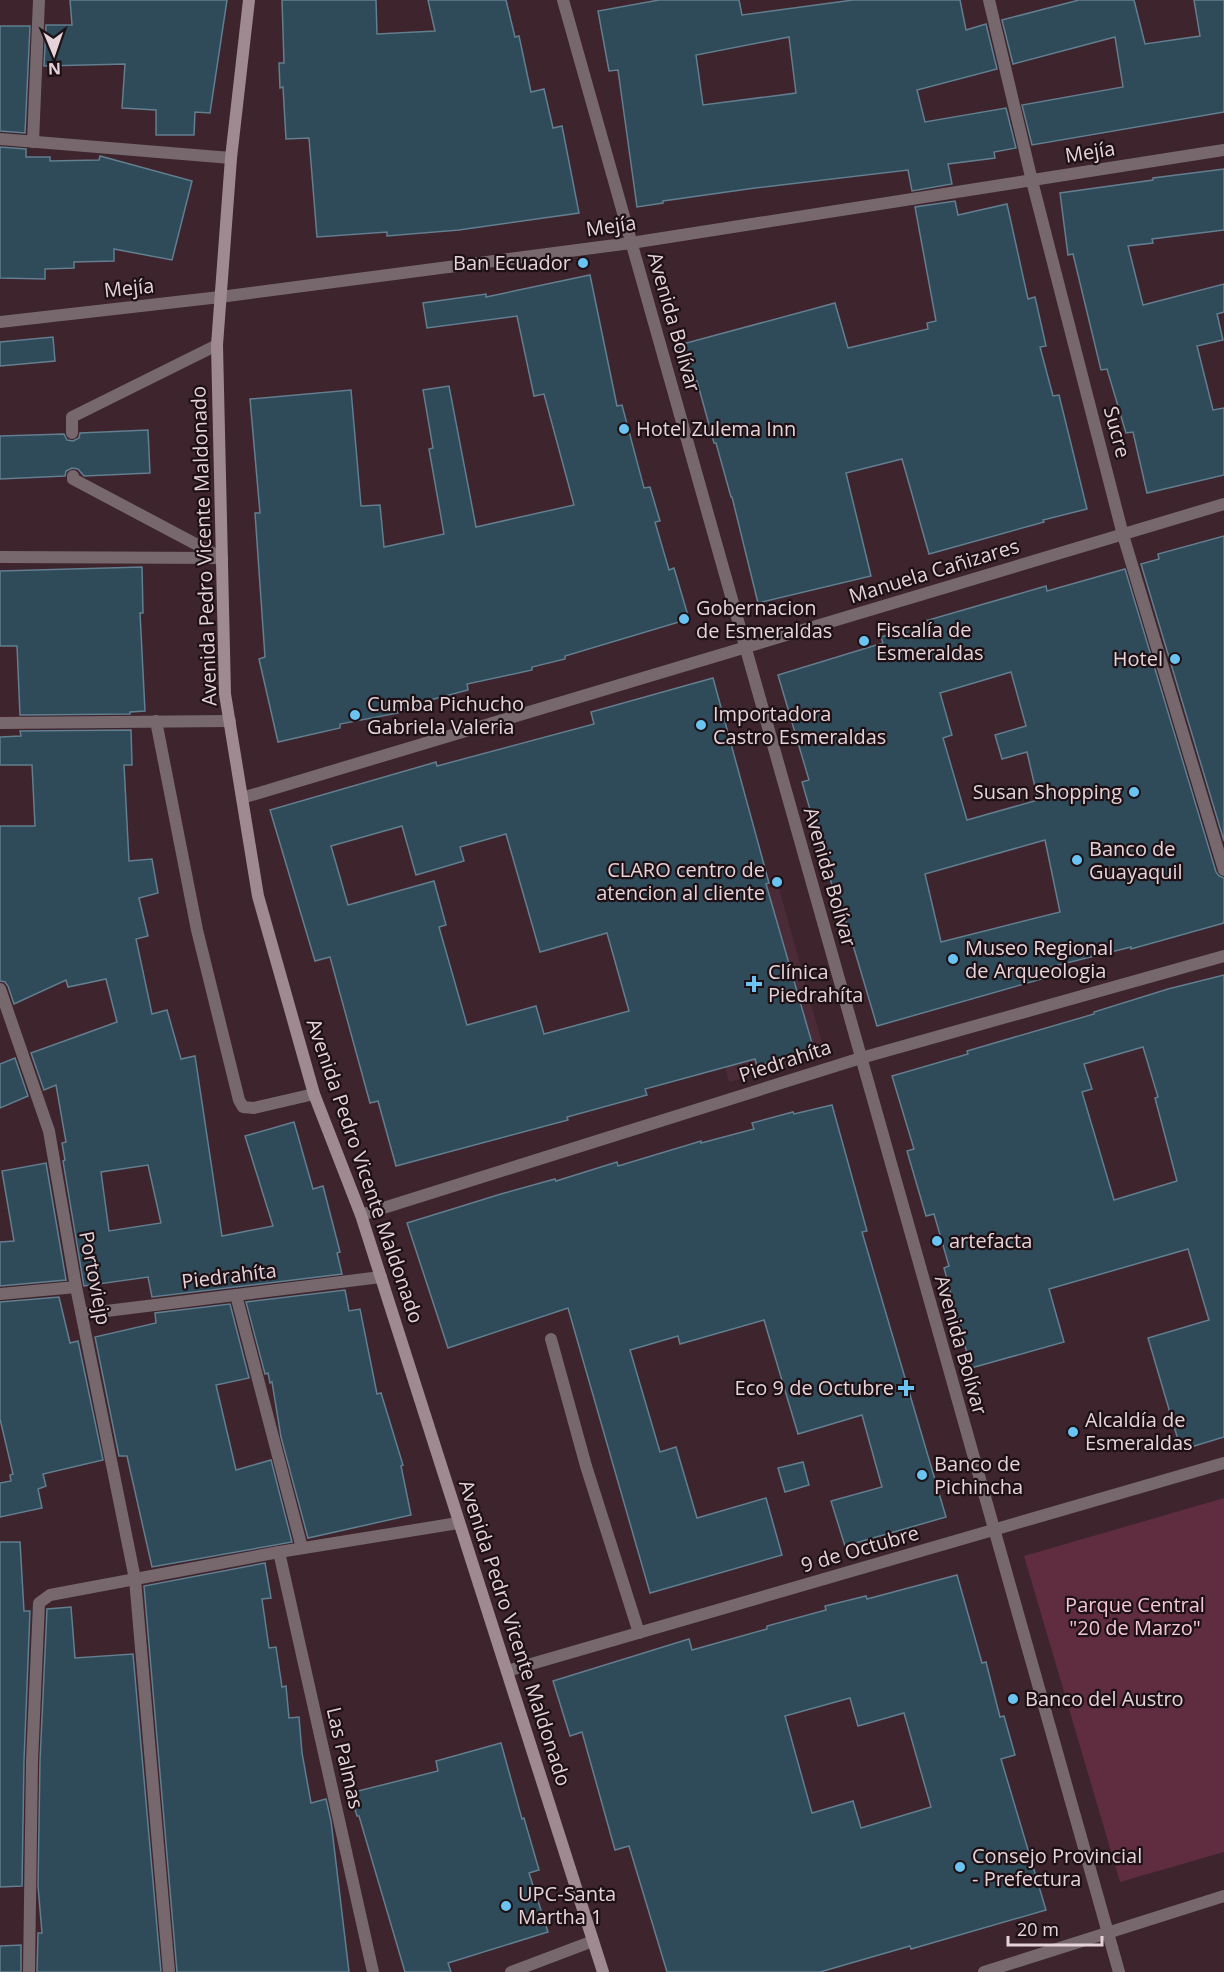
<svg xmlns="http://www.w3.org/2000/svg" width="1224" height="1972" viewBox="0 0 1224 1972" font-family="'Open Sans',sans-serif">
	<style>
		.built { fill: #4b2b37 }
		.green { fill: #5f2c40 }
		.building { fill: #2f4a59; stroke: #627e8f; stroke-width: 1.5; fill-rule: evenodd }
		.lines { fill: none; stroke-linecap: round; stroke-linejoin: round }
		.lane { stroke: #76686d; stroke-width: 12 }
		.street { stroke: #76686d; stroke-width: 12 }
		.secondary { stroke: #a08a91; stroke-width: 12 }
		.poi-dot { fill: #6bc3f2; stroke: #1d1115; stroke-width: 2 }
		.labels { text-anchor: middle; stroke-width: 4.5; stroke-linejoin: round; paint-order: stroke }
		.street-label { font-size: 20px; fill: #e5d3d9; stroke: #1d1115 }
		.poi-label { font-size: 20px; fill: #e5d3d9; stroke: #1d1115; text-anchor: start }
		.park-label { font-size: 20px; fill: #f3c5d5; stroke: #1d1115 }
	</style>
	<rect width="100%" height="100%" fill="#3d242d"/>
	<polygon class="built" points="778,885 826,1057 729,1082 681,911"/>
	<polygon class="green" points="1224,1498 1224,1852 1120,1882 1024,1556"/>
	<g class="building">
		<polygon points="70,0 227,0 210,113 195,112 194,135 156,135 156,110 122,108 125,64 44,66 46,25 72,25"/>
		<polygon points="282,0 376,0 377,34 435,31 428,0 506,0 515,37 519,36 531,92 544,89 553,128 562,126 579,213 459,230 387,236 387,232 317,237 309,138 286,139 283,87 280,88 279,63 284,63"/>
		<path d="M659 0H739L742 15 853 0H960L966 30 986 24 997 69 917 90 925 122 1006 108 1016 148 994 152 995 158 948 164 952 184 912 191 908 170 755 188 663 201V203L637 207 618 70 609 71 598 11ZM789 37 796 93 703 105 696 55Z"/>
		<polygon points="1079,0 1134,0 1145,44 1200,36 1194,0 1224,0 1224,112 1032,145 1022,105 1123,87 1115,37 1013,64 1002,20"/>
		<polygon points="0,26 30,26 25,133 0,131"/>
		<polygon points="0,147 26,149 26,157 50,157 50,161 99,160 100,156 192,181 172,260 114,249 114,261 74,262 74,268 45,269 45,279 0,278"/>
		<polygon points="1224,169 1224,230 1152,239 1153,243 1128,246 1143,305 1224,284 1224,312 1217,314 1223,340 1197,346 1213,410 1224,408 1224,475 1147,493 1133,432 1126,433 1107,369 1101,370 1073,254 1068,255 1060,193 1153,180 1153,178"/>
		<polygon points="955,201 958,215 1007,204 1028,299 1035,297 1046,346 1040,347 1053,396 1059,395 1087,509 1043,520 1044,522 929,554 902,459 846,473 871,576 758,603 732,497 731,497 716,443 714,443 697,381 690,383 679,345 835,303 848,348 928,329 927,323 936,321 915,207"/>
		<polygon points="590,275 617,406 622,405 644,488 650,487 660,521 655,522 669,570 674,568 689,619 565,656 565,659 532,667 532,670 467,684 468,690 430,700 431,703 397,710 398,713 340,724 340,728 278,742 259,659 265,657 255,513 260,513 250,399 351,390 361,506 380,505 384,547 444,534 429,449 433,448 423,390 449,386 476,527 574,505 544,394 534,396 517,316 427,328 423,303 486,294 486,297"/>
		<polygon points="53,337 55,361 0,366 0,342"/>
		<polygon points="148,430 150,473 84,476 78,469 72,468 66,471 65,476 0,479 0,436 64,434 67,440 73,441 79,438 80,433"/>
		<polygon points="1224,536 1224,841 1141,564 1159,559 1158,554"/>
		<polygon points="142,567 143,613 140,613 145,711 130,712 130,714 20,715 17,646 0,646 0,571"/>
		<path d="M1125 569 1216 872 1219 876 1224 878V923L1131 949V947L1050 967 1052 976 877 1026 839 898 836 899 802 782 809 780 778 675 883 643 881 637 925 624V621L1046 586 1047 591ZM1011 672 1026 726 995 735 1002 759 1027 752 1038 800 967 820 943 738 952 735 940 693ZM1045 840 1060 912 941 942 925 874Z"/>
		<path d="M713 678 769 883 766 884 814 1050 757 1066 755 1059 645 1089 647 1095 567 1117 568 1120 396 1166 378 1101 370 1103 330 957 315 961 270 810 436 762 437 766 594 724 591 712ZM402 826 416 875 464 861 460 847 506 834 540 952 607 933 629 1011 544 1034 536 1006 467 1025 439 927 446 925 434 881 348 905 331 846Z"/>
		<path d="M131 730 132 765H124L129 861 152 859 158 893 139 898 148 936 136 939 152 1014 167 1010 181 1059 195 1056 222 1236 273 1226 245 1136 294 1122 313 1189 323 1186 340 1252 337 1253 342 1274 152 1297 148 1277 84 1286 63 1161 65 1160 62 1143 66 1142 56 1085 44 1090 31 1053 117 1022 106 979 68 987 66 980 14 1004 8 986 5 982 0 981V826H35L32 765H0V737L21 736 20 731ZM148 1165 161 1223 109 1231 101 1172Z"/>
		<path d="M1224 975V1437L1181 1450 1148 1338 1209 1320 1188 1249 1049 1289 1064 1342 971 1368 944 1268 949 1266 934 1214 926 1216 907 1151 914 1149 892 1076 968 1054 967 1051 1094 1014V1012L1168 989ZM1143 1047 1158 1097 1155 1098 1177 1181 1114 1200 1082 1092 1092 1089 1084 1064Z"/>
		<polygon points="15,1058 28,1096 0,1108 0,1064"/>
		<polygon points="832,1105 867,1231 862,1232 946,1517 845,1546 831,1501 882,1487 862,1415 798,1434 764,1320 680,1344 678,1336 630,1350 660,1452 676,1447 697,1518 766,1498 782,1555 650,1593 568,1308 448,1348 407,1223 501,1194 555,1179 556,1181 617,1162 618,1166 701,1141 701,1143 754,1129 752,1123 793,1112 794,1114"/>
		<polygon points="46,1163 66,1280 0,1286 0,1242 14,1241 2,1171"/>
		<polygon points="345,1290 349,1311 360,1309 377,1394 381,1393 403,1465 401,1466 411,1515 308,1538 281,1437 272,1382 270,1383 268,1373 265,1374 246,1302"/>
		<polygon points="59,1297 70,1343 78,1341 103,1460 43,1474 46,1486 38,1489 42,1508 0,1517 0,1483 11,1481 10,1475 13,1474 0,1419 0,1302"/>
		<polygon points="230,1304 249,1378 216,1385 236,1470 271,1460 292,1542 152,1567 127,1456 119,1456 95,1337 156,1323 155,1313"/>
		<polygon points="803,1462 809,1485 785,1492 778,1468"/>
		<polygon points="0,1542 20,1542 24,1611 30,1611 24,1761 22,1886 0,1887"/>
		<polygon points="265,1563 271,1598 262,1599 269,1648 276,1647 282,1687 286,1686 289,1718 299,1717 302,1753 311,1803 326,1799 331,1821 349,1972 177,1972 144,1586"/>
		<path d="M957 1575 982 1663 986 1662 1000 1717 1004 1716 1015 1755 1001 1759 1046 1910 911 1949 910 1946 820 1972H667L629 1846 615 1850 582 1732 570 1736 553 1681 689 1639 692 1650 767 1629V1626L826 1610 825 1606 866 1596 867 1599ZM850 1698 858 1726 904 1713 931 1807 861 1828 853 1801 812 1813 785 1716Z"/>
		<polygon points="71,1607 75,1658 133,1654 161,1972 37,1972 38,1933 42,1933 38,1886 40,1761 47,1609"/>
		<polygon points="501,1743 522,1819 524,1818 539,1870 529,1873 548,1932 448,1963 451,1972 405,1972 359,1816 357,1816 350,1793 438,1771 436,1761"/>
		<polygon points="21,1945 21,1972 0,1972 0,1946"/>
	</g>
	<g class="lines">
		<g class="lane">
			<polyline points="72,433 72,417 217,345"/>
			<polyline points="73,476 73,479 222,558"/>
			<polyline points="156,721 197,930 239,1100 243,1107 254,1108 314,1094"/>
			<polyline points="551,1339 586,1466 639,1633"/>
			<polyline points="135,1579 169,1972"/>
		</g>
		<g class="street">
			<polyline points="563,0 1119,1972"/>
			<polyline points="989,0 1032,181 1123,535 1224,870"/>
			<polyline points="0,139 231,158"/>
			<polyline points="33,142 39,0"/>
			<polyline points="0,322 220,297 631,243 1224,150"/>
			<polyline points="0,557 222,558"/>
			<polyline points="0,723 230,721"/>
			<polyline points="242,798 1224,504"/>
			<polyline points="0,989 49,1131 76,1287 135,1579"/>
			<polyline points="361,1215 861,1058 1224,956"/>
			<polyline points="0,1294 76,1287"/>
			<polyline points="236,1295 302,1548"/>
			<polyline points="82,1314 381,1277"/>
			<polyline points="279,1552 373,1972"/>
			<polyline points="507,1671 1224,1463"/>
			<polyline points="29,1972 32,1761 39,1603 50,1595 279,1552 458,1523"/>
			<polyline points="511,1972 593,1941"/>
			<polyline points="984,1972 1224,1896"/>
		</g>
		<polyline class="secondary" points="249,0 231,158 217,345 225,694 258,896 314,1094 361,1215 603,1972"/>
	</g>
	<g class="poi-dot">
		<circle cx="583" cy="263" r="6"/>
		<circle cx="624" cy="429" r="6"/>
		<circle cx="684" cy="619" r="6"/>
		<circle cx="864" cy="641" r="6"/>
		<circle cx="1175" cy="659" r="6"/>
		<circle cx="355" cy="715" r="6"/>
		<circle cx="701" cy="725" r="6"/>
		<circle cx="1134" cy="792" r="6"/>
		<circle cx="1077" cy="860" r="6"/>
		<circle cx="777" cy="882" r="6"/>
		<circle cx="953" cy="959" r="6"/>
		<path d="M751 975h6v6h6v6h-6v6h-6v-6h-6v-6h6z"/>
		<circle cx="937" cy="1241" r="6"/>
		<path d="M903 1379h6v6h6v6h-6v6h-6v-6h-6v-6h6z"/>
		<circle cx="1073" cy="1432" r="6"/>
		<circle cx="922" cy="1475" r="6"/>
		<circle cx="1013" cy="1699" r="6"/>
		<circle cx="960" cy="1867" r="6"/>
		<circle cx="506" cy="1906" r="6"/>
	</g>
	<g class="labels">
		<g class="street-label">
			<text transform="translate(1090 152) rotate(-9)" y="7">Mejía</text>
			<text transform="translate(611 226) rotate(-8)" y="7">Mejía</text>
			<text transform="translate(129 288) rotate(-6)" y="7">Mejía</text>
			<text transform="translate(674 322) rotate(74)" y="7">Avenida Bolívar</text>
			<text transform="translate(1117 432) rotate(75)" y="7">Sucre</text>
			<text transform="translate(204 546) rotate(-92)" y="7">Avenida Pedro Vicente Maldonado</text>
			<text transform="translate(934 571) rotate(-17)" y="7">Manuela Cañizares</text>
			<text transform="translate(830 877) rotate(74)" y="7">Avenida Bolívar</text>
			<text transform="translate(785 1061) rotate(-18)" y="7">Piedrahíta</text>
			<text transform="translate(365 1171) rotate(71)" y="7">Avenida Pedro Vicente Maldonado</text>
			<text transform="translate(229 1276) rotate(-7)" y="7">Piedrahíta</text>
			<text transform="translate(95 1278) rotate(79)" y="7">Portoviejp</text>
			<text transform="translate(961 1345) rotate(74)" y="7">Avenida Bolívar</text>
			<text transform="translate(860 1549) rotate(-16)" y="7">9 de Octubre</text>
			<text transform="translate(515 1633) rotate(72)" y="7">Avenida Pedro Vicente Maldonado</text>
			<text transform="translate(345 1758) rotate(77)" y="7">Las Palmas</text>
		</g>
		<g class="poi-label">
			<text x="571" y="270" text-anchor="end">Ban Ecuador</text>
			<text x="636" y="436">Hotel Zulema Inn</text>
			<text x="696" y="615">Gobernacion<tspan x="696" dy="23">de Esmeraldas</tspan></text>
			<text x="876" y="637">Fiscalía de<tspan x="876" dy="23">Esmeraldas</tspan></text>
			<text x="1163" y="666" text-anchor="end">Hotel</text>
			<text x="367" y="711">Cumba Pichucho<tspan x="367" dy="23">Gabriela Valeria</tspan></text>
			<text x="713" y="721">Importadora<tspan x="713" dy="23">Castro Esmeraldas</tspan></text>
			<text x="1122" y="799" text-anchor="end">Susan Shopping</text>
			<text x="1089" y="856">Banco de<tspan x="1089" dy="23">Guayaquil</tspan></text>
			<text x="765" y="877" text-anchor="end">CLARO centro de<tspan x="765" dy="23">atencion al cliente</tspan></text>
			<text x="965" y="955">Museo Regional<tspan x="965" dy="23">de Arqueologia</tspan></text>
			<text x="768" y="979">Clínica<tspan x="768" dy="23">Piedrahíta</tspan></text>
			<text x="949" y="1248">artefacta</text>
			<text x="894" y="1395" text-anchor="end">Eco 9 de Octubre</text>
			<text x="1085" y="1427">Alcaldía de<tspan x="1085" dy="23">Esmeraldas</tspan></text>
			<text x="934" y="1471">Banco de<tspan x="934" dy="23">Pichincha</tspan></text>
			<text x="1025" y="1706">Banco del Austro</text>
			<text x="972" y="1863">Consejo Provincial<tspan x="972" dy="23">- Prefectura</tspan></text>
			<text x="518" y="1901">UPC-Santa<tspan x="518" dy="23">Martha 1</tspan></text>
		</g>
		<g class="park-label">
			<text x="1135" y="1612">Parque Central<tspan x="1135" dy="23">"20 de Marzo"</tspan></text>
		</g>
	</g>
	<g transform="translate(54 54) rotate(178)" stroke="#1d1115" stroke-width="4.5" paint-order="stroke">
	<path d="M0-4.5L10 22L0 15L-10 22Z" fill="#e5d3d9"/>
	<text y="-9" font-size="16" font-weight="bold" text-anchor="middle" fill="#e5d3d9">N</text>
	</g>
	<path d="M1008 1936v9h94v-9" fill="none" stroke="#e5d3d9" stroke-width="3"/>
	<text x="1017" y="1936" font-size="18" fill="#e5d3d9" stroke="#1d1115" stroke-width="4.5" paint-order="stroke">20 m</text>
</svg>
